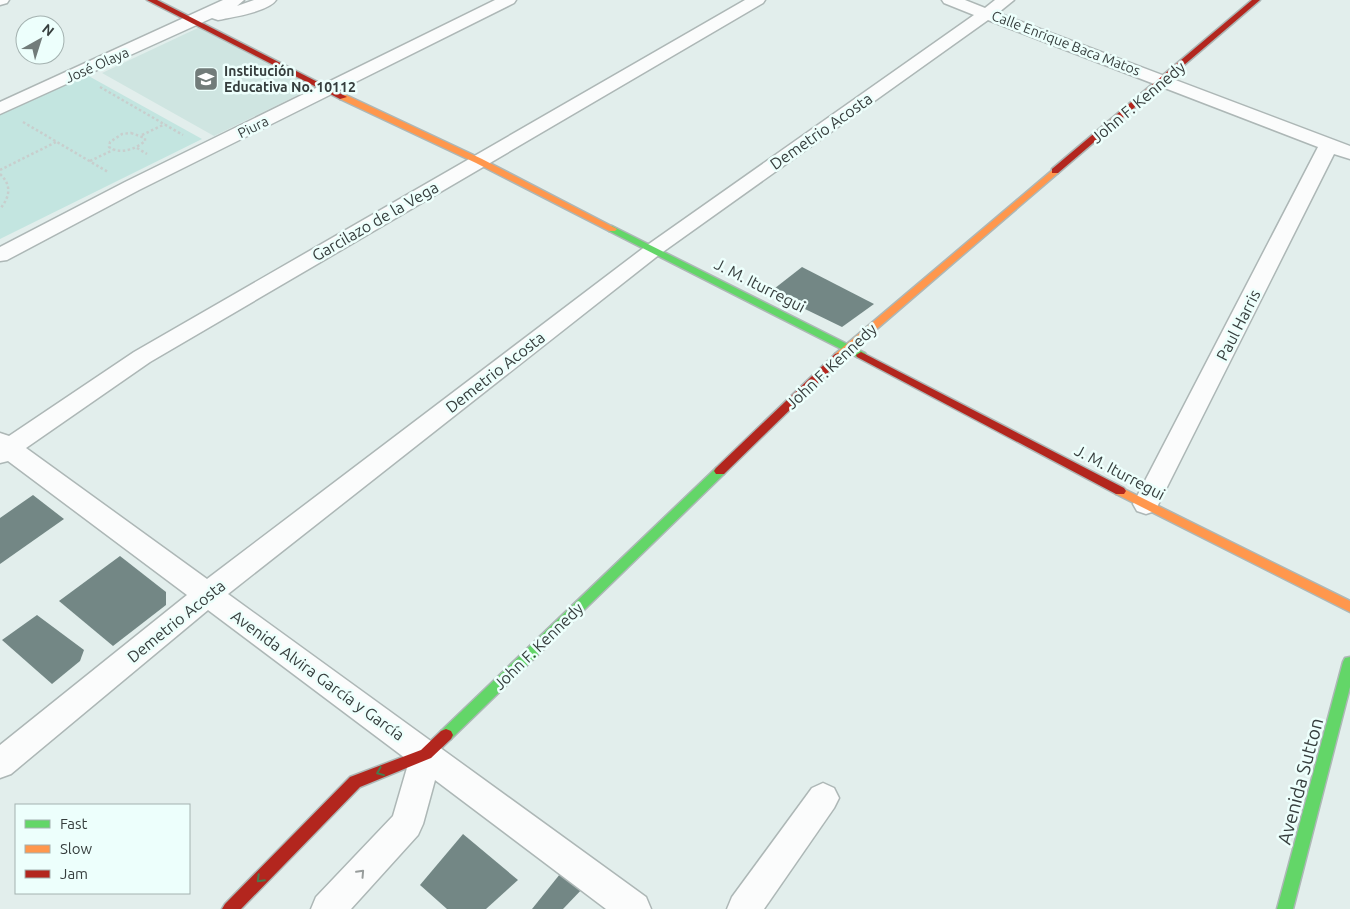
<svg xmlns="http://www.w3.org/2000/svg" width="1350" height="909" viewBox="0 0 1350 909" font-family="Ubuntu,sans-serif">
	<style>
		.built { fill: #cfe5e1 }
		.green { fill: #c3e5e0 }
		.building { fill: #738785 }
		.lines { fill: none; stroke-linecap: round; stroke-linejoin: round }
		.street-casing { stroke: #adb7b6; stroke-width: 3 }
		.fast-casing { stroke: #adb7b6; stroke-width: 3 }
		.slow-casing { stroke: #adb7b6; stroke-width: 3 }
		.jam-casing { stroke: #adb7b6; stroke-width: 3 }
		.path { stroke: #c8cecd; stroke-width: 2.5; stroke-dasharray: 2.5 2.5; stroke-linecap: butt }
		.street { fill: #fbfcfc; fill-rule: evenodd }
		.fast { fill: #63d668; fill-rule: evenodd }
		.slow { fill: #ff974d; fill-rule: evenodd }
		.jam { fill: #b3261e; fill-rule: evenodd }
		.oneway { stroke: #487b4e }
		.oneway2 { stroke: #989d9c }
		.labels { text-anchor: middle; stroke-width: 5; stroke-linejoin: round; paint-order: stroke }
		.far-street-label { font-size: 14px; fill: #363e3d; stroke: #edfffc }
		.far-poi-label { font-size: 14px; font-weight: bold; fill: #363e3d; stroke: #edfffc; text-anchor: start }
		.street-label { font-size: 16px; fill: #363e3d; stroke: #edfffc }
		.near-street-label { font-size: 19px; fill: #363e3d; stroke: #edfffc }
	</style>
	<rect width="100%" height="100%" fill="#e2eeec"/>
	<polygon class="built" points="200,27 312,84 310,89 214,136 102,73"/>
	<polygon class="green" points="85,74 202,139 0,239 0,114"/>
	<g class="building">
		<polygon points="802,267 874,304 842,327 770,292"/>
		<polygon points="33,495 64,519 0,564 0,518"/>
		<polygon points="120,556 166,592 166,605 113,646 59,601"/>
		<polygon points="37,615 84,650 80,661 52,684 2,640"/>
		<polygon points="463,834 518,880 486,909 447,909 420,885"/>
		<polygon points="564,869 585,886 563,909 532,909"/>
	</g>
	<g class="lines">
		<defs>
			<g id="street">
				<polygon points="0,0 9,0 7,3 0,5"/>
				<path d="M223 0H244L237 6 254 0H276C268 12 232 17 218 20L212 18 0 114V102Z"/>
				<polygon points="495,0 516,0 514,3 139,190 7,260 0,261 0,247 125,182"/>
				<polygon points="745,0 765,0 763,3 150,362 26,448 207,579 646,246 974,15 944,3 942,0 965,0 985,8 995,0 1014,0 998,13 1350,146 1350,159 1334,154 1155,511 1146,514 1137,511 1133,504 1318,147 988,20 660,254 228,594 646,897 651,909 606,909 435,780 423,824 418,835 351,909 311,909 316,897 393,816 409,761 208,610 11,774 0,778 0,745 187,595 8,461 0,463 0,433 9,436 134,352"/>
				<polygon points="823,783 834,788 839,798 834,808 764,909 727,909 732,897 812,788"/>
			</g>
			<g id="fast">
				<polygon points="612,226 865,353 866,355 865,357 857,357 609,231 609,227"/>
				<polygon points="720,467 724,468 726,471 724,474 451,739 446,741 441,739 439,735 441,731 716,468"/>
				<polygon points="1350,657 1350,687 1293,909 1277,909 1343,662 1345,658"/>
			</g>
			<g id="slow">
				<polygon points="340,95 346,95 482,159 617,229 615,231 609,231 476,163 340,99"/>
				<polygon points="1055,168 1059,171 1058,173 843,358 835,358 834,356 835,354"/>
				<polygon points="1120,487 1350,601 1350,612 1116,494 1114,491 1116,488"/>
			</g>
			<g id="jam">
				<polygon points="147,0 157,0 347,97 340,99"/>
				<polygon points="1252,0 1260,0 1058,173 1052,173 1052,169"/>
				<polygon points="861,352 1124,488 1126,491 1124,494 1116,494 857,357 856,355"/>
				<polygon points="839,353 844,356 843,358 724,474 716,474 714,471 716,468 835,354"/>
				<polygon points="446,729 451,731 453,735 451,739 431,758 360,787 241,909 222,909 225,904 350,777 421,750 441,731"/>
			</g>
		</defs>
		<use href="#street" class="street-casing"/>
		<use href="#fast" class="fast-casing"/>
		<use href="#slow" class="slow-casing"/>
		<use href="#jam" class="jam-casing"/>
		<g class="path">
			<polyline points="100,87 183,135"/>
			<polyline points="23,122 108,172"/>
			<path d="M131 133 145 138V141C136 149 120 155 109 147L110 142 122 134Z"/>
			<polyline points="142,135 165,124"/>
			<polyline points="137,148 147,154"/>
			<polyline points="90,161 113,150"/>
			<polyline points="0,170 56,142"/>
			<path d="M0 174C12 185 10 197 0 209"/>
		</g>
		<use href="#street" class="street"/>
		<use href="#fast" class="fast"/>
		<use href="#slow" class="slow"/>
		<use href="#jam" class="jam"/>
	</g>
	<defs><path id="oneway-chevron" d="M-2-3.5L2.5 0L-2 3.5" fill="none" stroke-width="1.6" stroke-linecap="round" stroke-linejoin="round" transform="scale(1.25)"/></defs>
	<g class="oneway">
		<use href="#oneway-chevron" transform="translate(380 772) rotate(158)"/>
		<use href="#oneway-chevron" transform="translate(260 879) rotate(135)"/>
	</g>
	<use class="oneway2" href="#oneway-chevron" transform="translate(361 873) rotate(-47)"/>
	<defs>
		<symbol id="school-square" viewBox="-11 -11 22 22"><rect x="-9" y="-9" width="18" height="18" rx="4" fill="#727c7a" stroke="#edfffc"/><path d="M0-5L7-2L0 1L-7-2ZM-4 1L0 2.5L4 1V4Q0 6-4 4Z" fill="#fff"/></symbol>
	</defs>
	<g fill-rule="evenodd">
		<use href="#school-square" x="192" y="65" width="28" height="28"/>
	</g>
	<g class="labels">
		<g class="far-street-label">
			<text transform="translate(1066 43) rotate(21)" y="5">Calle Enrique Baca Matos</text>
			<text transform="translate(97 65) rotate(-24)" y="5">José Olaya</text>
			<text transform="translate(253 127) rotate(-26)" y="5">Piura</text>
		</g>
		<g class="far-poi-label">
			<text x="224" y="76">Institución<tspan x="224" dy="16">Educativa No. 10112</tspan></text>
		</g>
		<g class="street-label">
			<text transform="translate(1138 102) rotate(-40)" y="6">John F. Kennedy</text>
			<text transform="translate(821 131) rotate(-35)" y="6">Demetrio Acosta</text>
			<text transform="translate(375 221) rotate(-30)" y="6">Garcilazo de la Vega</text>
			<text transform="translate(760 285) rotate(27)" y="6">J. M. Iturregui</text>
			<text transform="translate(1238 325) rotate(-63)" y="6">Paul Harris</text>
			<text transform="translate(831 366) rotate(-43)" y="6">John F. Kennedy</text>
			<text transform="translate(495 372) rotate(-38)" y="6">Demetrio Acosta</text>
			<text transform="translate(1120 472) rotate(28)" y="6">J. M. Iturregui</text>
			<text transform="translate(176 621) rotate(-39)" y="6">Demetrio Acosta</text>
			<text transform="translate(538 646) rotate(-44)" y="6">John F. Kennedy</text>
			<text transform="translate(318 675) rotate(36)" y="6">Avenida Alvira García y García</text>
		</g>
		<g class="near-street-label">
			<text transform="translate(1300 781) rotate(-75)" y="7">Avenida Sutton</text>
		</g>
	</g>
	<rect x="15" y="804" width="175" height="90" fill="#edfffc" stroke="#a4b2b0"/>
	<rect x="25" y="820" width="25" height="8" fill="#63d668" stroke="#a4b2b0"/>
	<text x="60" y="829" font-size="15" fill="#363e3d">Fast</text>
	<rect x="25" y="845" width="25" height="8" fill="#ff974d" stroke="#a4b2b0"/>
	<text x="60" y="854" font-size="15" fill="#363e3d">Slow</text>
	<rect x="25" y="870" width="25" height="8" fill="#b3261e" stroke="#a4b2b0"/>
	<text x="60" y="879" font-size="15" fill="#363e3d">Jam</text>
	<g transform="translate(40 40) rotate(39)"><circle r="24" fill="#edfffc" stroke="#a4b2b0"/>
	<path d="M0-4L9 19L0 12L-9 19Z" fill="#727c7a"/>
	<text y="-8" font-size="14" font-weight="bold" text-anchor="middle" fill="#363e3d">N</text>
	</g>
</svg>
